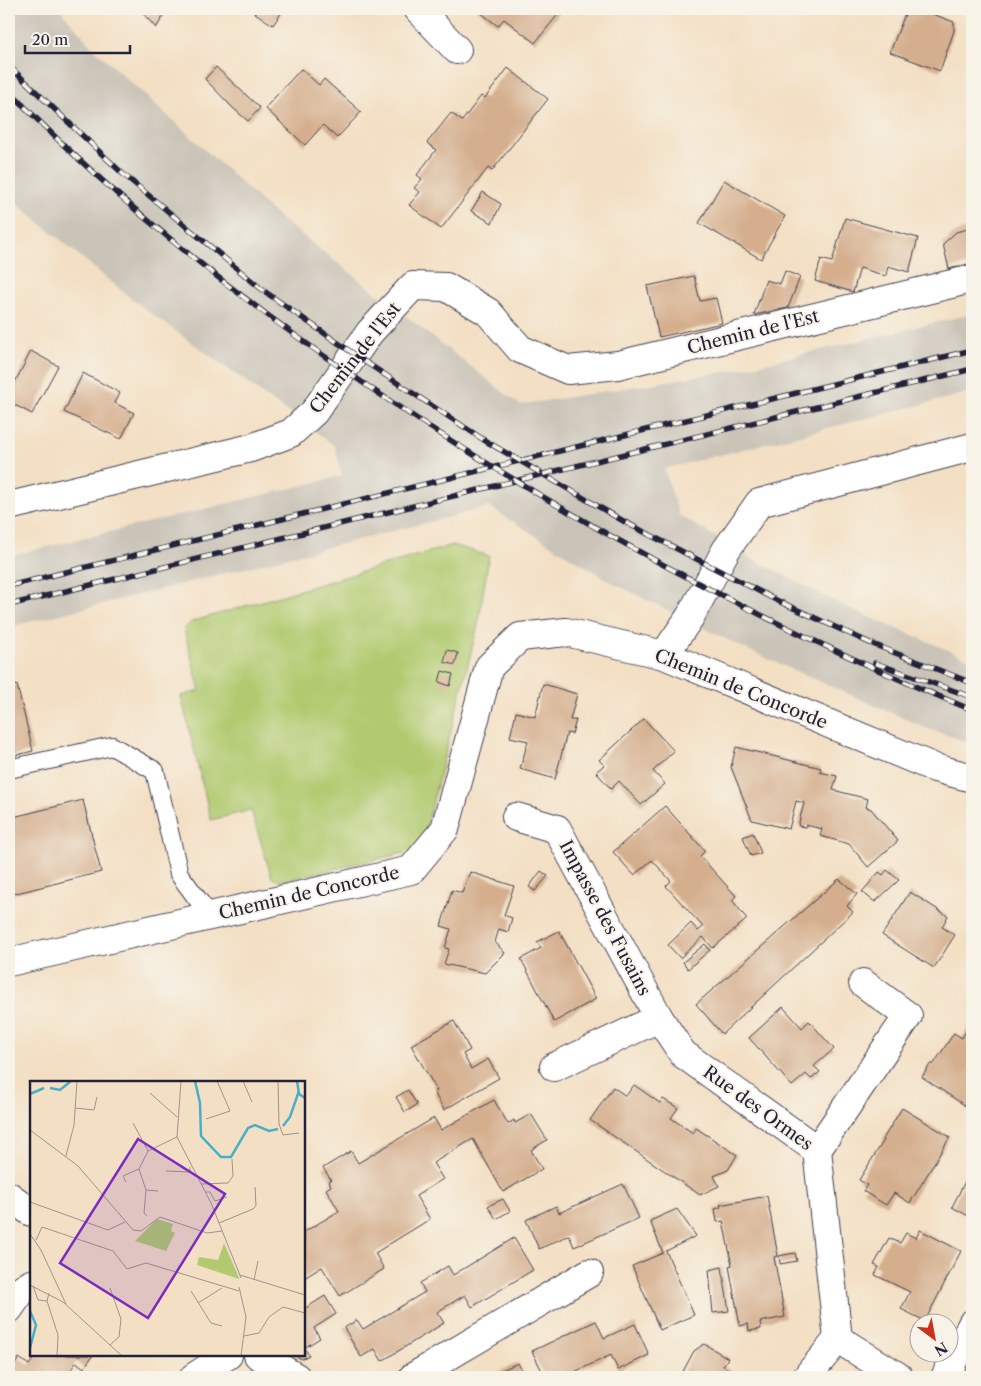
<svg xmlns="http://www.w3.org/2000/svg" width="981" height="1386" viewBox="0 0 981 1386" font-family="'Libre Caslon Text',serif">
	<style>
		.industrial { fill: #c9c3b8 }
		.green { fill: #b1ca6f; stroke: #6a7655 }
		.building { fill: #d4ae8d }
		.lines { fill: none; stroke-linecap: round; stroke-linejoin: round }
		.lane-casing { stroke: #413e4f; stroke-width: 20 }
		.street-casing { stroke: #413e4f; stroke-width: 30 }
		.secondary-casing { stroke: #413e4f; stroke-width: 30 }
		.lane { stroke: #fff; stroke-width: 18 }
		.street { stroke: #fff; stroke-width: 28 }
		.secondary { stroke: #fff; stroke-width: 28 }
		.rail-casing { stroke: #22223b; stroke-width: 5.5 }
		.rail { stroke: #f7f3e8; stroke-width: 4; stroke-dasharray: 11; stroke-linecap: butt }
		.labels { text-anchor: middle; stroke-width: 4; stroke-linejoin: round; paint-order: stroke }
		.street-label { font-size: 18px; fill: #22223b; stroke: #f7f3e8 }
		.inset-river { fill: none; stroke: #4aaec9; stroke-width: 2.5 }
		.inset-road { fill: none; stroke: #9f938d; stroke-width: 1 }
		.view { fill: #7b2cbf; fill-opacity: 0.15; stroke: #7b2cbf; stroke-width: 2.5 }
		.inset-edge { fill: none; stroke: #22223b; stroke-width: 2.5 }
	</style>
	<rect width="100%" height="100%" fill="#f7f3e8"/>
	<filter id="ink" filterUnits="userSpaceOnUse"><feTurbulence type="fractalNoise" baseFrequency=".02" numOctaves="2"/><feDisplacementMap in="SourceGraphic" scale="10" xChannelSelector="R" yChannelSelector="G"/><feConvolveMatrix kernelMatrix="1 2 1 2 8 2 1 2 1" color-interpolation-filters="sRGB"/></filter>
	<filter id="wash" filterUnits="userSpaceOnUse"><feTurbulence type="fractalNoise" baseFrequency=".0096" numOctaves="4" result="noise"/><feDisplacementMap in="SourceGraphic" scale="20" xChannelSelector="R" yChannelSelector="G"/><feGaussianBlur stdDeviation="1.12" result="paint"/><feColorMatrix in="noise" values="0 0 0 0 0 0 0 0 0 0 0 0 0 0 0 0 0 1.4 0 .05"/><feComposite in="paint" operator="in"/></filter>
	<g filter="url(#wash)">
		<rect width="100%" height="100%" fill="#f3dfc3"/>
		<polygon class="industrial" points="9,9 60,9 92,47 281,219 520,405 736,370 972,314 972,392 664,469 679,515 748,557 852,610 972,660 972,743 928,729 746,649 613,583 489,507 9,627 9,556 342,476 335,446 134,301 9,197"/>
		<polygon class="green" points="453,545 489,556 478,625 423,840 408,852 282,881 272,878 251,810 211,820 181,696 200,691 184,629 191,622"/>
		<g id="blocks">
			<g class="building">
				<polygon points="139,9 168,9 156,28"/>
				<polygon points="249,9 284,9 273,25"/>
				<polygon points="476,9 556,9 560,12 535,43 504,19 498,26"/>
				<polygon points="907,9 919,9 954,22 954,31 940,71 890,52"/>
				<polygon points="216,67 260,108 248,121 234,109 205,79"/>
				<polygon points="508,68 548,99 492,171 488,168 441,229 409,205 420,192 414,188 422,179 417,175 436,150 427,143 451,113 462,121 481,96 485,98"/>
				<polygon points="301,69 319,85 324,79 361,112 337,138 323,125 305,145 265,108"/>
				<polygon points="724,180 785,216 761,259 699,223"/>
				<polygon points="483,192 501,204 492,223 471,211"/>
				<polygon points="845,218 918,238 909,272 888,266 886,276 860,268 853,292 815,281 821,259 832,262"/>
				<polygon points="972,228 972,263 949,269 943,244 956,232"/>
				<polygon points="785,271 800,277 788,308 754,315 766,280 780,284"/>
				<polygon points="694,276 700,301 716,298 722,323 659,337 647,286"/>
				<polygon points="31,351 58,366 32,414 9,402 9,386 12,388"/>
				<polygon points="83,373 120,393 115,403 134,413 121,439 64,412"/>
				<polygon points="447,650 458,653 455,665 444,662"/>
				<polygon points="442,671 453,674 450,686 439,682"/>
				<polygon points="543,684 577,694 570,720 576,720 572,734 567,733 555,779 520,769 528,741 510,737 516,712 535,717"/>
				<polygon points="17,685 33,751 9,757 9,688"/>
				<polygon points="644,719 674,751 653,771 665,784 641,805 619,781 611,789 596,772 604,765 599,760"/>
				<polygon points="736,747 821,768 820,772 837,776 833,790 868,799 866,807 871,809 898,841 868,867 849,844 820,836 822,829 806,825 806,827 798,826 804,803 796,801 789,829 752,820 731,767"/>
				<polygon points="83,800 101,872 9,895 9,818"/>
				<polygon points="665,806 705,851 700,856 736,896 732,900 747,919 713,948 703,937 680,958 668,945 691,923 698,931 703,927 666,886 671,881 652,860 634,875 613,852"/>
				<polygon points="753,833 761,853 751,856 743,837"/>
				<polygon points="887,870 899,880 875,902 862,892 879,872 883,875"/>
				<polygon points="541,871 548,876 535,891 529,887"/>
				<polygon points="470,872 514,886 504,915 512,918 508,932 499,929 495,942 505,953 485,973 444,964 449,949 445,948 451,929 441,926 452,890 462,893"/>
				<polygon points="839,879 857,894 847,906 853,912 722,1034 696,1004"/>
				<polygon points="910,892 948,916 942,927 955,935 934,968 882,935"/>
				<polygon points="559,931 596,999 554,1022 521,959 541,948 537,942"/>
				<polygon points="705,944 710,950 688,969 683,962"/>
				<polygon points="783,1007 802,1028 809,1021 834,1049 814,1066 820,1072 811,1079 806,1074 792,1086 749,1038"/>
				<polygon points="454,1021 470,1050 463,1054 471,1069 488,1059 499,1078 444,1110 434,1092 437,1091 411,1045"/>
				<polygon points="972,1021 972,1105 970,1109 922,1077 931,1063 933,1065 954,1033 962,1038"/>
				<polygon points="634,1085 660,1103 663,1099 678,1108 671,1118 693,1133 696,1128 737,1155 728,1170 714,1176 719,1186 700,1195 590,1120 613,1087 626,1096"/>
				<polygon points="408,1090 417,1105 405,1112 396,1097"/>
				<polygon points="494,1100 508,1124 514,1120 515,1123 531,1114 547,1140 531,1150 542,1169 503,1192 473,1139 433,1163 443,1179 416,1196 430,1219 375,1253 384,1269 340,1296 322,1267 304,1278 304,1232 339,1211 326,1189 331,1186 329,1181 331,1180 323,1168 351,1151 358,1163 434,1118 441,1130"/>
				<polygon points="902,1108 950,1137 910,1203 894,1193 886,1205 863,1191 867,1185 859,1180 884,1140 883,1139"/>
				<polygon points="972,1168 972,1218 952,1207"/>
				<polygon points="623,1184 639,1218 574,1247 569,1235 539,1249 526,1220 556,1206 559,1213"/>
				<polygon points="767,1196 778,1256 774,1257 785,1317 760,1322 761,1329 749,1331 748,1324 740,1326 729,1266 732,1265 723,1221 717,1222 715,1209 721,1207 720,1205"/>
				<polygon points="503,1199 510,1211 496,1219 488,1206"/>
				<polygon points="677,1209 696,1236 666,1251 694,1315 660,1330 632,1266 663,1253 650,1221"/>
				<polygon points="920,1230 961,1251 925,1321 901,1309 910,1292 875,1275 879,1267 874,1265 889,1238 900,1243 906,1233 916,1238"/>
				<polygon points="514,1238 533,1270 472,1307 465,1295 437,1312 444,1323 382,1361 375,1349 361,1357 344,1328 357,1320 363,1329 425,1292 420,1283 448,1266 453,1275"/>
				<polygon points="795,1253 797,1261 780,1264 779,1256"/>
				<polygon points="722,1267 729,1311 713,1313 709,1270"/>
				<polygon points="325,1296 336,1314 314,1328 320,1338 304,1348 309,1355 302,1359 294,1355 304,1355 304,1309"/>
				<polygon points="596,1321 604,1338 635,1324 649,1355 618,1370 611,1355 564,1377 545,1377 532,1351"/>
				<polygon points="704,1344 728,1358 723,1366 743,1377 680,1377 694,1351"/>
				<polygon points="36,1355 93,1355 84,1368 76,1362 66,1377 9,1377 9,1375 19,1358 29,1365"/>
				<polygon points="518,1363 525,1377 478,1377 486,1373 488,1376"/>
			</g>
		</g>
	</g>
	<g filter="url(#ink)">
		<use href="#blocks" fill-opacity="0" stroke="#413e4f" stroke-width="1"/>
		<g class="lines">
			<defs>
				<polyline id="lane" points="9,769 112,746 155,771 179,874 210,916"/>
				<g id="street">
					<polyline points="418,9 457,50"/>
					<polyline points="9,506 251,448 291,433 314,412 370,332 413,286 446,287 488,312 520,349 568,370 618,365 972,279"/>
					<polyline points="664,655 690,617 726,550 759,503 972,447"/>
					<polyline points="516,817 557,829 659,1018"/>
					<polyline points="9,962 411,870 445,829 489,667 520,637 566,632 664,655 935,768 972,778"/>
					<polyline points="554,1067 659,1018 683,1054 817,1150 838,1339 813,1369 807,1377"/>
					<polyline points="817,1150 908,1016 863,983"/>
					<polyline points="9,1309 23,1289 31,1284"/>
					<polyline points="838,1339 899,1377"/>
					<polyline points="194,1377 228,1355"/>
					<polyline points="413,1377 589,1273"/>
					<polyline points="945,1377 972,1324"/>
				</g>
				<g id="secondary">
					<polyline points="9,1196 31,1212"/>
					<polyline points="258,1355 296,1377"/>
				</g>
			</defs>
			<use href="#lane" class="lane-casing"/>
			<use href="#street" class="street-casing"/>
			<use href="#secondary" class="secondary-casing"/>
			<use href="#lane" class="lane"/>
			<use href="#street" class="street"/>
			<use href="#secondary" class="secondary"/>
			<defs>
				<g id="rail">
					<polyline points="9,66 123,174 264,291 364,361 484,440 625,522 776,600 870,643 972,683"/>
					<path d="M9 91C142 228 296 343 458 445 621 548 793 637 972 710"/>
					<polyline points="9,586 972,350"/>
					<polyline points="9,605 972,369"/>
					<polyline points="875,663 972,697"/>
				</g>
			</defs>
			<use href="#rail" class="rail-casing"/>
			<use href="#rail" class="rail"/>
		</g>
	</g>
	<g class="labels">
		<g class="street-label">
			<text transform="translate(753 332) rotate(-14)" y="6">Chemin de l'Est</text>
			<text transform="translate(355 358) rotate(-52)" y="6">Chemin de l'Est</text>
			<text transform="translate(741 689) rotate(22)" y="6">Chemin de Concorde</text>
			<text transform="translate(309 893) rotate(-13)" y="6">Chemin de Concorde</text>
			<text transform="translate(605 918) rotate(62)" y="6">Impasse des Fusains</text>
			<text transform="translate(758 1108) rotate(36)" y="6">Rue des Ormes</text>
		</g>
	</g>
	<g transform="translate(30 1081)">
		<rect width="275" height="275" fill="#f3dfc3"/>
		<path d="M127 138 143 143 141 150 145 152 136 170 105 160ZM194 162 209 197V198L167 184 169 176 188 179Z" fill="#b1ca6f"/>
		<path class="inset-river" d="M165 0 170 22 171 55 191 76H201L218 47 225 44 239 50 248 48M267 0 269 13 275 17M20 7 30 9 41 0M0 13 14 7M253 45 260 36 269 10M0 230 6 244 0 267"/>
		<path class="inset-road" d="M151 0 147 56 181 122 211 197M213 0 222 21M248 0 249 43 253 54 269 52M120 12 147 36M45 27 64 29 67 16M176 38 200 30 187 0M103 42 118 70M0 49 48 85 103 149 111 150 130 136 177 152 192 150M36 75 44 44 47 0M136 90 160 91V86M96 101 93 95 109 88M171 103 198 102 203 95 202 78M116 109 114 132 117 135M128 110 116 109 109 88 118 70 147 56M176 111H180L185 120 197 116M0 121 78 149 95 141M189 142 223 128 226 125 225 106M0 153 11 169 36 223M6 159 12 146 83 170 97 188 116 182 209 210M210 194 275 214M224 199 228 180M0 204 33 221 92 275M3 205 8 219 17 220M209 206 216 236 211 275M80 207 91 238 89 256 80 264M161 210 181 242 192 245M19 212 17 220 28 254 27 275M168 222 192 207M214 255 229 252 239 236 253 226 275 232"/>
		<path class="view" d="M108 58 195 113 118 237 30 182Z"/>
		<rect width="275" height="275" class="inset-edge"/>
	</g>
	<rect width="981" height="1386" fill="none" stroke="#f7f3e8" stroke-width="30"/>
	<g transform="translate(934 1338) rotate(148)"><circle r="24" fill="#f7f3e8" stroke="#a29fa3"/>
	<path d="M0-4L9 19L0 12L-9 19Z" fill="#c8321e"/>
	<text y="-8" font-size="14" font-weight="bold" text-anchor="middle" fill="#22223b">N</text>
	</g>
	<path d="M25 45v8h105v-8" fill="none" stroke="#22223b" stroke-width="2.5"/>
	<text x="32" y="45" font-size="15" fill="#22223b" stroke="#f7f3e8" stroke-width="4" paint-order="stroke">20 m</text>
</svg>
